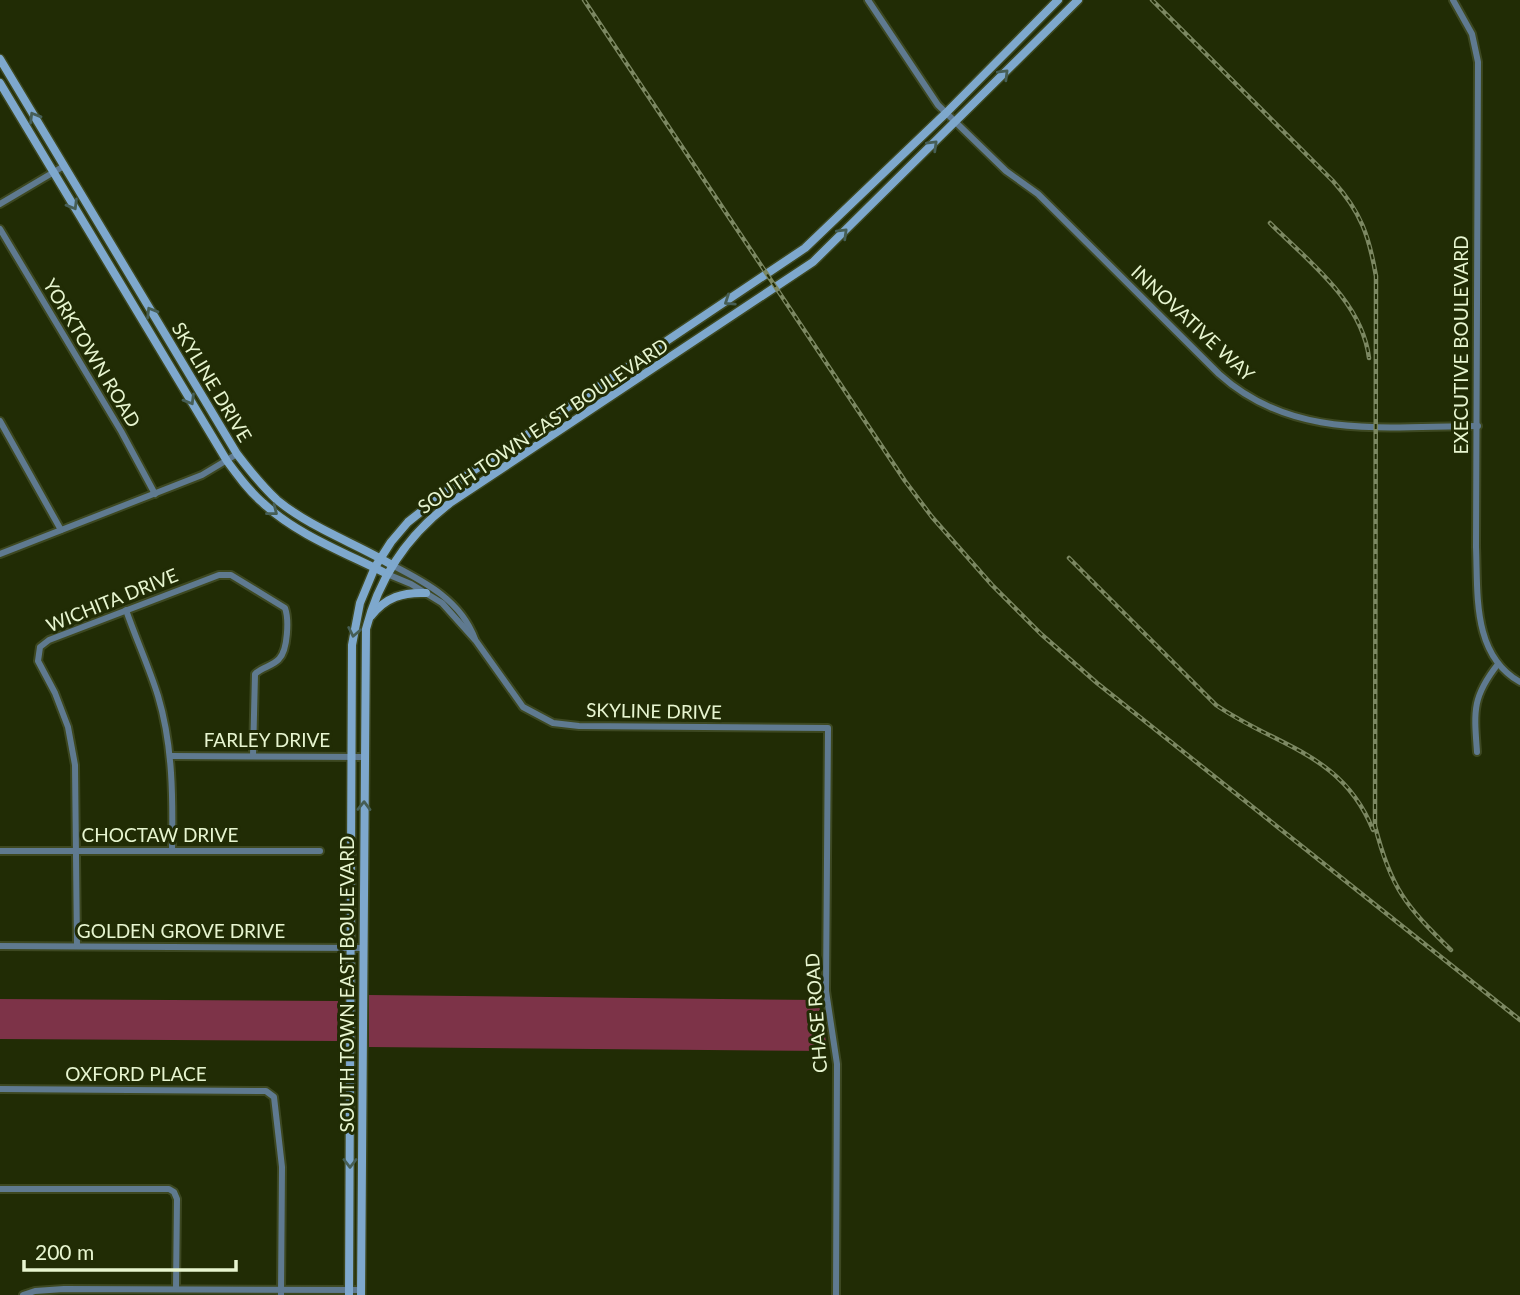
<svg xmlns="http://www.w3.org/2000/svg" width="1520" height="1295" viewBox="0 0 1520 1295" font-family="Lato,sans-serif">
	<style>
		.green { fill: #7d3348 }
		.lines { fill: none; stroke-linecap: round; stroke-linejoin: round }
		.minor-casing { stroke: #3d4821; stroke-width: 10 }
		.secondary-casing { stroke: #3d4821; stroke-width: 11 }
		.minor { stroke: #5f7a90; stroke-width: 6 }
		.secondary { stroke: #7ea8cd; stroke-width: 8 }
		.rail-casing { stroke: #7c8862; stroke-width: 4.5 }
		.rail { stroke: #212c05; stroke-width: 2; stroke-dasharray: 5; stroke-linecap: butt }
		.oneway { stroke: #465e55 }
		.labels { text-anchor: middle; stroke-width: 6; stroke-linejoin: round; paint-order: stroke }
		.street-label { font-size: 19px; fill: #e7f5d0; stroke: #212c05 }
	</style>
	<rect width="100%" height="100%" fill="#212c05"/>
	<g class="green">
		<polygon points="369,995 818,1000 828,1051 369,1047"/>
		<polygon points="0,999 338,1001 337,1041 0,1039"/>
	</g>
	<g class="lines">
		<defs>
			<g id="minor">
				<path d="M868 0 938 105 1006 171 1038 194 1219 374C1293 441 1385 426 1478 426"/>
				<path d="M1453 0 1472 34 1478 62 1476 547C1478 594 1472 655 1520 682"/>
				<polyline points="0,204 64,166"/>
				<polyline points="0,229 121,431 155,494"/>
				<polyline points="0,421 61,530"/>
				<polyline points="0,554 202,475 237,454"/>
				<path d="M392 565C427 583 461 601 475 639"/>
				<polyline points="387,574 411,584 442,603 476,641 523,707 553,723 579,726 828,728 826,991 837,1064 836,1295"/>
				<path d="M126 610C136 639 149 667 158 696 173 746 173 799 172 851"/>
				<path d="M1477 752C1474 711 1472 697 1498 664"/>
				<polyline points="170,756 365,757"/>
				<polyline points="0,851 320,851"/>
				<polyline points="0,946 362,948"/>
				<path d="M77 946 75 765 68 727 55 693 38 661 40 647 49 640 219 575H231L285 608C289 619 288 650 279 659 273 666 262 667 255 674L253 755"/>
				<polyline points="0,1089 266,1091 274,1097 282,1167 281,1295"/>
				<polyline points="0,1189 169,1189 174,1192 177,1199 176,1289"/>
				<polyline points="23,1295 35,1291 64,1289 361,1290"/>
			</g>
			<g id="secondary">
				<path d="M0 59 237 454C250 471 262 486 277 500 311 528 355 543 392 565"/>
				<path d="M0 83 227 461C238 476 249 491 263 503 297 535 346 553 387 574"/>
				<path d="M371 616C386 597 403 592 426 593"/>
				<polyline points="349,1295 352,645 360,603 375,567 391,542 408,522 467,475 805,248 946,113 1058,0"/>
				<path d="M361 1295 366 629C379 578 408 535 450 503L813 262 1078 0"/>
			</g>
		</defs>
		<use href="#minor" class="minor-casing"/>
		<use href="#secondary" class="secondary-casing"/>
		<use href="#minor" class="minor"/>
		<use href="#secondary" class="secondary"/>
		<defs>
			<g id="rail">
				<polyline points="584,0 905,481 932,517 992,585 1041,634 1097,683 1520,1020"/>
				<path d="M1152 0 1333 181C1361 212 1369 236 1376 276L1375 826C1391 889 1406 906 1451 950"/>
				<path d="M1270 223C1308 261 1362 301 1369 358"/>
				<path d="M1069 558 1216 705C1277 747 1342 753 1373 830"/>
			</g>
		</defs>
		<use href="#rail" class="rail-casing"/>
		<use href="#rail" class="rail"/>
	</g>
	<defs><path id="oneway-chevron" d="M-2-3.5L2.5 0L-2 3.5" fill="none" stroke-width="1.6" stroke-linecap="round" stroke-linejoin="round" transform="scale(1.75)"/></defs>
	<g class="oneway">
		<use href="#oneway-chevron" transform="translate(1004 74) rotate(-45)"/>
		<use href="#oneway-chevron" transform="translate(34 117) rotate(-121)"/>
		<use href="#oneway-chevron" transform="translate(933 145) rotate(-44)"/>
		<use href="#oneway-chevron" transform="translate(73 205) rotate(59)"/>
		<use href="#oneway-chevron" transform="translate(843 233) rotate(-44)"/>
		<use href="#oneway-chevron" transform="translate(729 301) rotate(146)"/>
		<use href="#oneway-chevron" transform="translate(151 312) rotate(-121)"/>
		<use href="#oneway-chevron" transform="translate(190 400) rotate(59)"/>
		<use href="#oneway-chevron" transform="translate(273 511) rotate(38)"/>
		<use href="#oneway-chevron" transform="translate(354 632) rotate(101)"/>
		<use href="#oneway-chevron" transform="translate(364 806) rotate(-89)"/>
		<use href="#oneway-chevron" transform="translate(350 1163) rotate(90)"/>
	</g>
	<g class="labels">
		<g class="street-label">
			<text transform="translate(1193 323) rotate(43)" y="7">INNOVATIVE WAY</text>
			<text transform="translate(1461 345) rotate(-90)" y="7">EXECUTIVE BOULEVARD</text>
			<text transform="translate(92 353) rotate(59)" y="7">YORKTOWN ROAD</text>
			<text transform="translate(212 382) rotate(59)" y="7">SKYLINE DRIVE</text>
			<text transform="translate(543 426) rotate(-34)" y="7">SOUTH TOWN EAST BOULEVARD</text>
			<text transform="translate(112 600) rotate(-22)" y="7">WICHITA DRIVE</text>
			<text transform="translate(654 711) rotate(1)" y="7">SKYLINE DRIVE</text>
			<text x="267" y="747">FARLEY DRIVE</text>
			<text x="160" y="842">CHOCTAW DRIVE</text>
			<text x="181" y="938">GOLDEN GROVE DRIVE</text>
			<text transform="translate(347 984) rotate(-90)" y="7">SOUTH TOWN EAST BOULEVARD</text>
			<text transform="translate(816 1013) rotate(-94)" y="7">CHASE ROAD</text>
			<text x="136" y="1081">OXFORD PLACE</text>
		</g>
	</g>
	<path d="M24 1260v10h212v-10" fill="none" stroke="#e7f5d0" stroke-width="3.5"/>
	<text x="35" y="1260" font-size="21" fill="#e7f5d0" stroke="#212c05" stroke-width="5" paint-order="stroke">200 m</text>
</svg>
